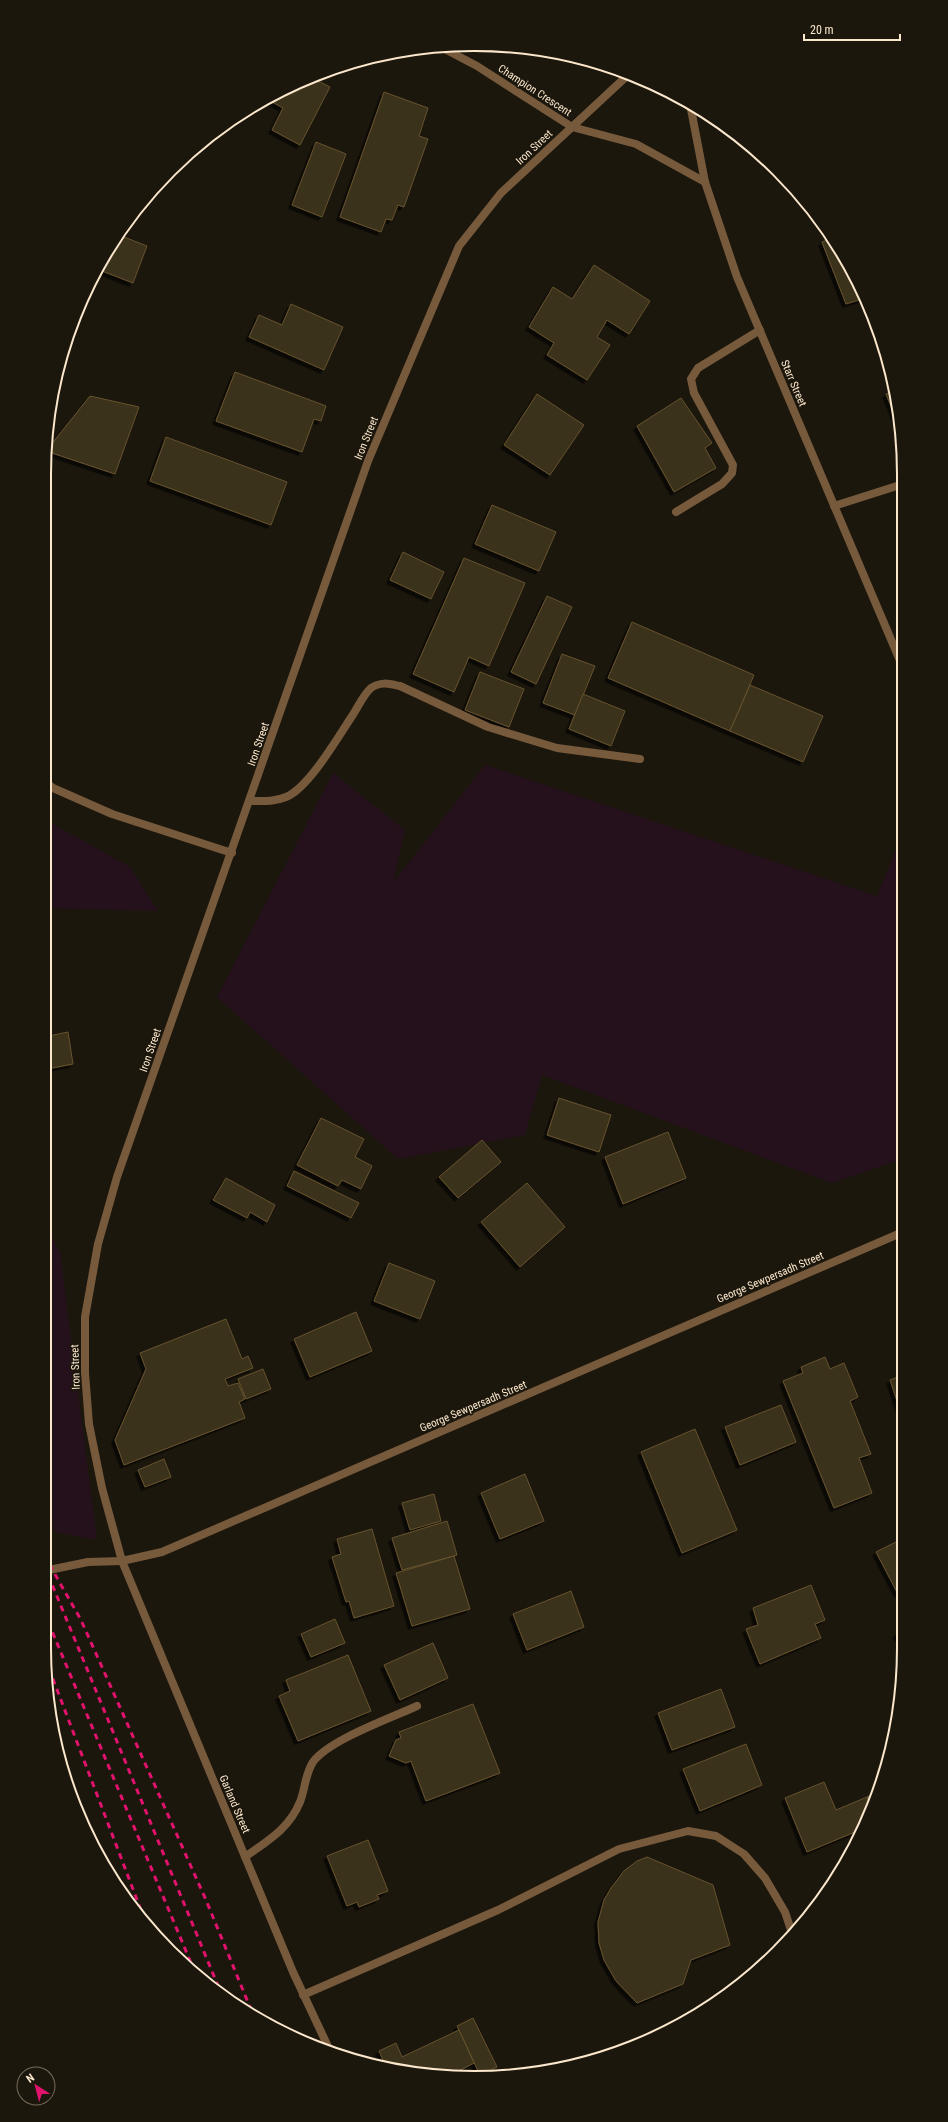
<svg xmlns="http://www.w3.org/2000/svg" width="948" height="2122" viewBox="0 0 948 2122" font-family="'Roboto Condensed',sans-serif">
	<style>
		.green { fill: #25111c }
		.building { fill: #3b301b; stroke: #66532e; filter: url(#shadow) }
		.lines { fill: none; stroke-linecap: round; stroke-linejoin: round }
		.service { stroke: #775a3c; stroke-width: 8 }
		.minor { stroke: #775a3c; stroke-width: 8 }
		.rail { stroke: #e1126c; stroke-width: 3; stroke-dasharray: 6 5; stroke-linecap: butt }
		.labels { text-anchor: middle; stroke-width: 3.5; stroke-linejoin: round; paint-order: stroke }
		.street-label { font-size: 11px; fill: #fbe7cc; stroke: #1c170d }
		.rim { fill: none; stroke: #fbe7cc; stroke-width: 2 }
	</style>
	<defs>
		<filter id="shadow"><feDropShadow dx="-3.5" dy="3.5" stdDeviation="0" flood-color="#0009"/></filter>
	</defs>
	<rect width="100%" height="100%" fill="#1c170d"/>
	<g class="green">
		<polygon points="485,765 877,896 902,835 903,1159 832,1183 542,1075 525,1135 398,1159 217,997 333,773 405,830 393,883"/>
		<polygon points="44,819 130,867 158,911 44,908"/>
		<polygon points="44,1219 60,1253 97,1540 55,1532 44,1504"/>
	</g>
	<g class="building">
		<polygon points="312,78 330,87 300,145 272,130 283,108 267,99 284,88"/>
		<polygon points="384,92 428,108 419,136 428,139 404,207 398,205 392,220 386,219 381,232 340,217"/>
		<polygon points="316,142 346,154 322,217 292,205"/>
		<polygon points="119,235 147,246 133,283 97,269 94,276 102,259"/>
		<polygon points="830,239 865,298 846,304 822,242"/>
		<polygon points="594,265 650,301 629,334 607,320 597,337 610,345 587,380 547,355 554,343 529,327 553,287 572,299"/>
		<polygon points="291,304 343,327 324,370 249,337 259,315 282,325"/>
		<polygon points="235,372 326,406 321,421 314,419 302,452 216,421"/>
		<polygon points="893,391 900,418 900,428 886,394"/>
		<polygon points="537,394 584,425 550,475 504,445"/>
		<polygon points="90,396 139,407 115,474 46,451"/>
		<polygon points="681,398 712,443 705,448 716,468 674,492 637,426"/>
		<polygon points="166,437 287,482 271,525 150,481"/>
		<polygon points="492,505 556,532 539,571 475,544"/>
		<polygon points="403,552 444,572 431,599 390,580"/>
		<polygon points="464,558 525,583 489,666 469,657 454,692 413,674"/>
		<polygon points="547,596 572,607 536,684 511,672"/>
		<polygon points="632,622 754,675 730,731 608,678"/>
		<polygon points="562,654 595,666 575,715 543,703"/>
		<polygon points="480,672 524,689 509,727 465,710"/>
		<polygon points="750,685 823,716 803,762 730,731"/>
		<polygon points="583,694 625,711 611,746 569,729"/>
		<polygon points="68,1032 73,1064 47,1069 51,1091 44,1092 44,1037"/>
		<polygon points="559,1098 611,1115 599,1152 547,1135"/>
		<polygon points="321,1118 364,1139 355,1157 372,1166 361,1189 342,1180 338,1186 297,1165"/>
		<polygon points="668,1132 686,1178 623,1204 605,1157"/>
		<polygon points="482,1140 501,1162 458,1198 439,1177"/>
		<polygon points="294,1171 359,1203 351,1218 287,1186"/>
		<polygon points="226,1178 275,1205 267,1222 250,1212 247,1218 213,1200"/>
		<polygon points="527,1183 565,1227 520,1267 481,1222"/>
		<polygon points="389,1263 435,1281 420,1319 374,1301"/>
		<polygon points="356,1312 372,1351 310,1377 294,1339"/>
		<polygon points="226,1319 242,1359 248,1356 253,1368 225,1379 228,1386 238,1383 245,1399 239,1402 245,1418 124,1465 115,1440 146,1369 140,1353"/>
		<polygon points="825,1357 830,1369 844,1363 858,1397 850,1401 871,1454 859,1458 872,1493 834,1508 783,1381 803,1373 801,1367"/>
		<polygon points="263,1369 271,1389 246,1399 238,1379"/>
		<polygon points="903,1375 903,1419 890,1380"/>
		<polygon points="781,1405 796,1442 740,1465 725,1427"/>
		<polygon points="695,1429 737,1530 682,1553 641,1452"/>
		<polygon points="164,1459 171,1477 145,1487 138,1470"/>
		<polygon points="525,1474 544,1521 500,1539 481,1493"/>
		<polygon points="434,1494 441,1521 410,1530 402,1503"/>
		<polygon points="447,1521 457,1555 402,1570 392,1538"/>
		<polygon points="372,1529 394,1606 354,1618 349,1601 346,1602 332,1557 341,1554 337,1539"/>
		<polygon points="904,1538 904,1591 898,1594 876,1552"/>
		<polygon points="454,1556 470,1609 412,1626 396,1573"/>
		<polygon points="811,1585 825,1620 815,1624 821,1638 760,1664 746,1629 758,1625 753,1608"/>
		<polygon points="571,1591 584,1627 527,1650 513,1614"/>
		<polygon points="335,1619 345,1643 311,1657 301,1634"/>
		<polygon points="904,1627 904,1643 896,1635"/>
		<polygon points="433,1643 448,1678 400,1700 384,1665"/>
		<polygon points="348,1655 371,1711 298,1741 279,1696 290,1691 286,1680"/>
		<polygon points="721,1689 735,1727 672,1750 658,1713"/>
		<polygon points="473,1704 500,1773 426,1801 411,1761 406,1763 389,1756 396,1740 401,1738 399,1732"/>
		<polygon points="746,1744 762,1785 700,1811 683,1769"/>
		<polygon points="824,1782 836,1810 867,1797 872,1807 862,1829 807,1852 785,1798"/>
		<polygon points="879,1792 872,1807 867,1797"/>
		<polygon points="368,1840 388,1891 377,1895 379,1899 359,1907 357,1902 347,1906 327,1856"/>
		<polygon points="647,1857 713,1885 730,1945 691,1960 683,1984 637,2003 616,1981 604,1960 599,1943 598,1922 604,1900 611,1888 624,1871 637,1861"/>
		<polygon points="473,2018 497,2067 480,2075 457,2026"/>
		<polygon points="459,2030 474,2063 449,2076 387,2069 379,2051 396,2043 402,2057"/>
	</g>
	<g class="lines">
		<g class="service">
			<polyline points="439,46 477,66 572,127 629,74"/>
			<polyline points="690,104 705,182 737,277 901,663"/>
			<polyline points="834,506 900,485"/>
			<polyline points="676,512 722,484 732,473 733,465 694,393 691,379 698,368 760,330"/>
			<polyline points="44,781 53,788 112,814 232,853"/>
			<path d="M250 801C262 801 274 802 286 797 309 788 340 734 354 713 359 705 364 694 371 688 381 681 390 684 400 686L488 727 557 748 640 759"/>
			<polyline points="122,1561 162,1552 903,1232"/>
			<path d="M245 1857C267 1841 289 1829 300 1802 305 1790 305 1774 313 1762 329 1740 391 1718 417 1706"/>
			<polyline points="331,2053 293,1972 122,1561 102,1488 89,1424 85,1373 85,1317 98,1244 117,1177 368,461 459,246 501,193 572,127 636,144 705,182"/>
		</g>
		<g class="minor">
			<polyline points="44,1571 88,1562 122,1561"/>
			<polyline points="303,1995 498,1910 619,1849 688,1831 716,1836 744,1854 765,1878 785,1912 793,1936"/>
		</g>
		<g class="rail">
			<polyline points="44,1555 81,1620 206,1900 254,2017"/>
			<polyline points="44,1565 221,1993"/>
			<polyline points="44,1612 196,1975"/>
			<polyline points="45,1658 147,1926"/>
			<polyline points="50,1706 70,1780 103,1865"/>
		</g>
	</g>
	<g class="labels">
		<g class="street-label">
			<text transform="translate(535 90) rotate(33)" y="4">Champion Crescent</text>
			<text transform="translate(534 147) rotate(-43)" y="4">Iron Street</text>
			<text transform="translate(794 383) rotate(67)" y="4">Starr Street</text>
			<text transform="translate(366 438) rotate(-68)" y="4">Iron Street</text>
			<text transform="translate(258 744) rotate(-71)" y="4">Iron Street</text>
			<text transform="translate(150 1050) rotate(-71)" y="4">Iron Street</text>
			<text transform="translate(770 1277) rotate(-23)" y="4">George Sewpersadh Street</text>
			<text transform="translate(75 1367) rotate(-92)" y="4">Iron Street</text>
			<text transform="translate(473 1406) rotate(-23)" y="4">George Sewpersadh Street</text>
			<text transform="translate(235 1804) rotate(67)" y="4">Garland Street</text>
		</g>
	</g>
	<path d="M0 0H948V2122H0ZM474 51H474A423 423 0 0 1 897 474V1648A423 423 0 0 1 474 2071H474A423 423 0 0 1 51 1648V474A423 423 0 0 1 474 51Z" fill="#1c170d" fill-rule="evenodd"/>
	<path class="rim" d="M474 51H474A423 423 0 0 1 897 474V1648A423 423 0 0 1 474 2071H474A423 423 0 0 1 51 1648V474A423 423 0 0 1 474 51Z"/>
	<g transform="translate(36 2086) rotate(324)"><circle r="19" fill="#1c170d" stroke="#756a59"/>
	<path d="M0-3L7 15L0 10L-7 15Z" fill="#e1126c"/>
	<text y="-6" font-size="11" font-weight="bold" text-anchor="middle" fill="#fbe7cc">N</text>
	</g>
	<path d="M804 34v6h96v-6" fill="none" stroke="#fbe7cc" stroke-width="2"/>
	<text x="810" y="34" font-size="12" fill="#fbe7cc" stroke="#1c170d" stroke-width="3" paint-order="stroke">20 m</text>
</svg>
